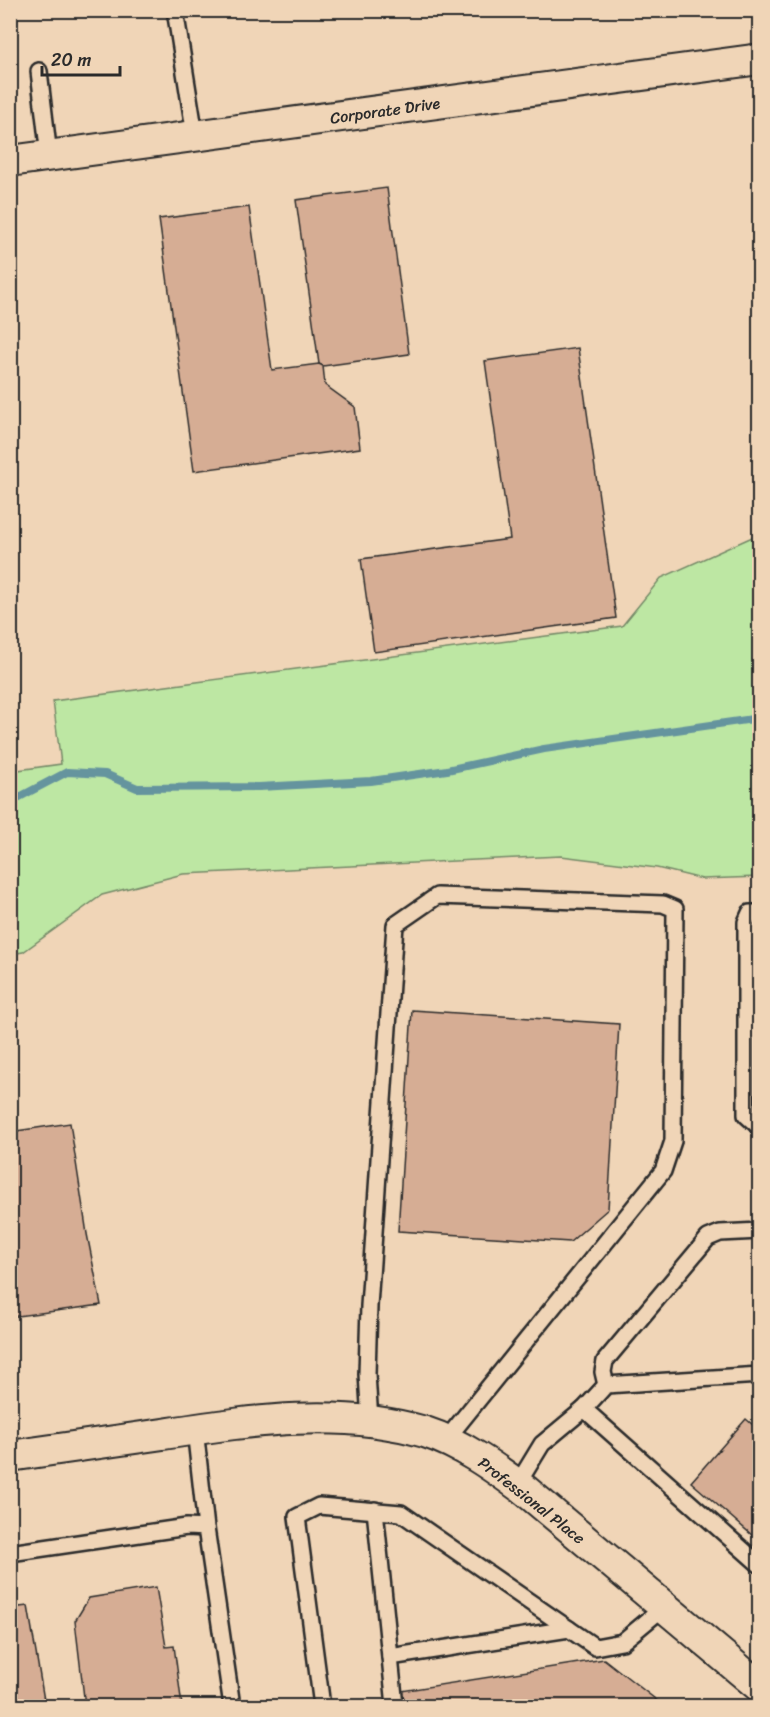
<svg xmlns="http://www.w3.org/2000/svg" width="770" height="1717" viewBox="0 0 770 1717" font-family="Sriracha,sans-serif">
	<style>
		.green { fill: #bde7a3; stroke: #748967; stroke-width: 1.5 }
		.lines { fill: none; stroke-linecap: round; stroke-linejoin: round }
		.stream { stroke: #65949e; stroke-width: 8 }
		.building { fill: #d6ad94; stroke: #2b2b2b; stroke-width: 1.5 }
		.lane-casing { stroke: #2b2b2b; stroke-width: 20 }
		.street-casing { stroke: #2b2b2b; stroke-width: 34 }
		.lane { stroke: #f0d5b7; stroke-width: 15 }
		.street { stroke: #f0d5b7; stroke-width: 30 }
		.labels { text-anchor: middle; stroke-width: 5; stroke-linejoin: round; paint-order: stroke }
		.street-label { font-size: 16px; fill: #2b2b2b; stroke: #f0d5b7 }
	</style>
	<rect width="100%" height="100%" fill="#f0d5b7"/>
	<filter id="ink" filterUnits="userSpaceOnUse"><feTurbulence type="fractalNoise" baseFrequency=".0167" numOctaves="2"/><feDisplacementMap in="SourceGraphic" scale="12" xChannelSelector="R" yChannelSelector="G"/><feConvolveMatrix kernelMatrix="1 2 1 2 8 2 1 2 1" color-interpolation-filters="sRGB"/></filter>
	<g filter="url(#ink)">
		<polygon class="green" points="759,534 759,877 702,879 657,868 561,856 183,874 102,895 23,952 11,954 11,771 61,764 53,701 622,626 661,578"/>
		<g class="lines">
			<polyline class="stream" points="10,802 67,772 105,774 137,788 259,787 371,781 447,770 544,749 760,718"/>
		</g>
		<g class="building">
			<polygon points="387,188 409,354 323,366 319,364 296,200"/>
			<polygon points="249,207 272,370 319,364 323,366 325,385 355,407 360,448 194,471 159,219"/>
			<polygon points="578,348 616,618 374,652 361,559 510,539 485,361"/>
			<polygon points="412,1010 619,1024 608,1209 570,1242 398,1231"/>
			<polygon points="70,1123 87,1234 101,1305 10,1317 10,1132"/>
			<polygon points="746,1419 760,1431 760,1542 691,1482"/>
			<polygon points="156,1587 166,1647 174,1646 182,1706 85,1706 75,1621 89,1598"/>
			<polygon points="28,1606 45,1706 10,1706 10,1608"/>
			<polygon points="604,1659 664,1706 404,1706 401,1691"/>
		</g>
		<g class="lines">
			<defs>
				<g id="lane">
					<polyline points="175,10 195,135"/>
					<polyline points="39,71 49,156"/>
					<polyline points="760,913 750,913 746,922 746,1115 756,1124 760,1124"/>
					<polyline points="606,1385 603,1372 605,1361 708,1238 720,1233 760,1231"/>
					<polyline points="584,1409 760,1565"/>
					<polyline points="370,1421 367,1374 369,1306 395,925 437,896 663,904 675,909 673,1141 663,1171 445,1441"/>
					<polyline points="195,1429 206,1528 232,1706"/>
					<polyline points="517,1485 542,1444 584,1409 606,1385 760,1375"/>
					<polyline points="375,1510 395,1706"/>
					<polyline points="10,1553 187,1527 206,1528"/>
					<polyline points="390,1657 569,1629"/>
					<polyline points="322,1706 297,1517 319,1506 401,1513 595,1647 622,1642 664,1607"/>
				</g>
				<g id="street">
					<polyline points="10,161 760,59"/>
					<path d="M10 1456C61 1449 112 1441 163 1434 250 1421 339 1407 425 1432 462 1444 495 1468 526 1491L760 1687"/>
				</g>
			</defs>
			<use href="#lane" class="lane-casing"/>
			<use href="#street" class="street-casing"/>
			<use href="#lane" class="lane"/>
			<use href="#street" class="street"/>
		</g>
	</g>
	<g class="labels">
		<g class="street-label">
			<text transform="translate(385 110) rotate(-8)" y="6">Corporate Drive</text>
			<text transform="translate(532 1500) rotate(38)" y="6">Professional Place</text>
		</g>
	</g>
	<rect width="770" height="1717" fill="none" stroke="#f0d5b7" stroke-width="36"/>
	<rect x="18" y="18" width="734" height="1681" fill="none" stroke="#2b2b2b" stroke-width="2" filter="url(#ink)"/>
	<path d="M42 66v9h78v-9" fill="none" stroke="#2b2b2b" stroke-width="3"/>
	<text x="51" y="66" font-size="18" fill="#2b2b2b" stroke="#f0d5b7" stroke-width="4.5" paint-order="stroke">20 m</text>
</svg>
